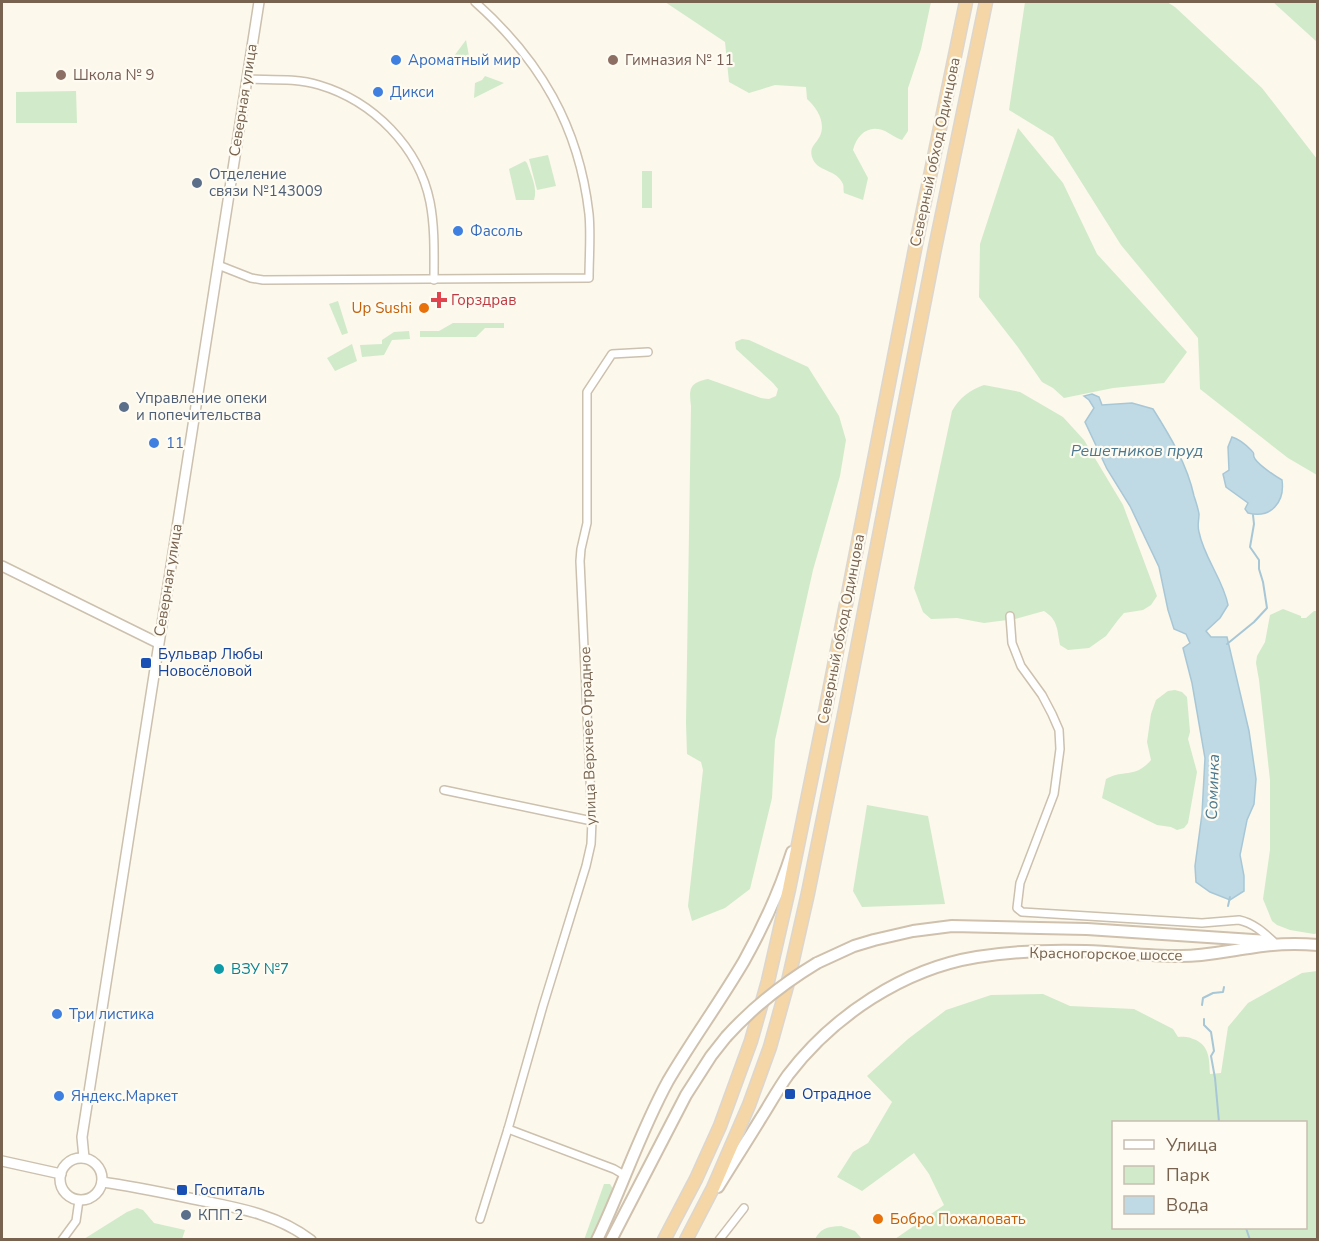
<svg xmlns="http://www.w3.org/2000/svg" width="1319" height="1241" viewBox="0 0 1319 1241" font-family="'Nunito Sans',sans-serif">
	<style>
		.green { fill: #d1eaca; fill-rule: evenodd }
		.water { fill: #c0dae5; stroke: #a7c7d7; stroke-width: 1.5 }
		.lines { fill: none; stroke-linecap: round; stroke-linejoin: round }
		.stream { stroke: #a7c7d7; stroke-width: 2 }
		.minor-casing { stroke: #ccc0ae; stroke-width: 10 }
		.tertiary-casing { stroke: #ccc0ae; stroke-width: 12 }
		.secondary-casing { stroke: #cfc1ad; stroke-width: 14 }
		.trunk-casing { stroke: #dcd6d1; stroke-width: 15 }
		.minor { stroke: #fff; stroke-width: 7 }
		.tertiary { stroke: #fff; stroke-width: 9 }
		.secondary { stroke: #fff; stroke-width: 10 }
		.trunk { stroke: #f4d6a7; stroke-width: 12 }
		.secondary-bridge-casing { stroke: #cfc1ad; stroke-width: 14; stroke-linecap: butt }
		.secondary-bridge { stroke: #fff; stroke-width: 10 }
		.shop-dot { fill: #3f7fe0; stroke: #fefbf2; stroke-width: 2 }
		.education-dot { fill: #8d6e63; stroke: #fefbf2; stroke-width: 2 }
		.service-dot { fill: #5c6f8a; stroke: #fefbf2; stroke-width: 2 }
		.health-dot { fill: #e0444e; stroke: #fefbf2; stroke-width: 2 }
		.food-dot { fill: #e8710a; stroke: #fefbf2; stroke-width: 2 }
		.transit-dot { fill: #1a4fb4; stroke: #fefbf2; stroke-width: 2 }
		.culture-dot { fill: #0f9aa8; stroke: #fefbf2; stroke-width: 2 }
		.labels { text-anchor: middle; stroke-width: 4.5; stroke-linejoin: round; paint-order: stroke }
		.shop-label { font-size: 15px; fill: #366cbe; stroke: #fefbf2; text-anchor: start }
		.education-label { font-size: 15px; fill: #785e54; stroke: #fefbf2; text-anchor: start }
		.street-label { font-size: 15px; fill: #77634f; stroke: #fefbf2 }
		.service-label { font-size: 15px; fill: #4e5e75; stroke: #fefbf2; text-anchor: start }
		.health-label { font-size: 15px; fill: #be3a42; stroke: #fefbf2; text-anchor: start }
		.food-label { font-size: 15px; fill: #c56008; stroke: #fefbf2; text-anchor: end }
		.transit-label { font-size: 15px; fill: #164399; stroke: #fefbf2; text-anchor: start }
		.culture-label { font-size: 15px; fill: #0d838f; stroke: #fefbf2; text-anchor: start }
		.water-label { font-size: 16px; font-style: italic; fill: #4c7990; stroke: #fefbf2 }
	</style>
	<rect width="100%" height="100%" fill="#fcf8eb"/>
	<g class="green">
		<path d="M665 2H931L921 49 908 88V131L902 140C896 138 891 134 885 131 868 124 857 135 853 150L868 178 863 200 844 193C843 190 844 187 843 184 837 169 816 172 812 157 809 147 816 144 820 136 826 122 817 108 807 99L806 87 775 85 749 93 729 82 725 42Z"/>
		<polygon points="1025,2 1167,2 1175,7 1262,88 1317,159 1317,475 1288,458 1200,389 1198,338 1121,245 1053,137 1009,110"/>
		<polygon points="1273,2 1317,2 1317,42"/>
		<polygon points="466,40 469,56 464,58 460,66 448,64"/>
		<polygon points="485,76 504,83 474,98 475,83 482,80"/>
		<polygon points="76,91 77,123 16,123 16,92"/>
		<polygon points="1018,128 1063,183 1097,254 1187,352 1164,383 1113,388 1064,398 1053,388 1042,382 1017,346 979,297 980,244"/>
		<polygon points="548,155 556,186 537,190 529,159"/>
		<path d="M525 161 527 163C531 175 538 189 534 200H516L509 169Z"/>
		<rect x="642" y="171" width="10" height="37"/>
		<polygon points="338,301 348,333 342,335 329,304"/>
		<polygon points="453,323 504,323 504,328 485,328 476,337 420,337 420,331 439,331"/>
		<polygon points="409,331 410,339 392,340 384,355 362,357 360,345 382,344 382,340 394,332"/>
		<path d="M742 339 749 340 808 367 839 416 846 440 840 476 813 570 775 740 772 798 750 889 725 908 692 921 688 906 703 770 701 762 687 754 686 723 691 406C689 389 689 383 708 379L761 398 769 399 776 396 778 389 773 383 736 349 735 342Z"/>
		<polygon points="352,344 357,361 335,371 327,358"/>
		<path d="M984 385 1020 392 1063 417 1084 440 1123 505 1157 596 1151 605 1143 610 1124 613 1118 620 1106 636 1089 648 1068 650 1060 645C1057 629 1058 620 1044 611L1015 619 984 623 957 618 931 619 923 612 914 588 952 411C960 397 970 390 984 385Z"/>
		<polygon points="1283,609 1301,616 1301,618 1306,618 1314,611 1317,611 1318,933 1314,934 1290,930 1277,925 1272,921 1263,899 1270,850 1270,780 1259,680 1256,663 1257,656 1265,642 1270,615"/>
		<path d="M1175 690 1182 692 1187 697 1190 732 1188 739 1197 772 1188 823 1184 828 1177 830 1171 827 1157 825 1102 798 1106 779C1123 769 1135 779 1151 760L1147 742 1151 714 1156 700 1168 691Z"/>
		<polygon points="867,805 928,816 945,904 862,907 853,891"/>
		<path d="M1317 971V1239H895L944 1205 929 1174 914 1153 862 1191 837 1177 853 1152 868 1143 892 1102 867 1076 908 1039 946 1010 991 995 1043 994 1070 1006 1134 1009 1173 1029 1178 1037C1186 1036 1189 1037 1196 1040 1210 1047 1209 1060 1210 1074L1221 1073 1228 1027 1248 1003 1302 973ZM1114 1122H1306V1228H1114Z"/>
		<polygon points="604,1184 610,1184 613,1189 614,1194 591,1239 584,1240"/>
		<polygon points="137,1208 143,1210 154,1223 185,1230 182,1239 84,1239 127,1212"/>
		<path d="M841 1226 855 1231 862 1239H815C822 1227 828 1227 841 1226Z"/>
	</g>
	<g class="water">
		<path d="M1092 394 1099 397 1102 405 1132 403 1153 409C1170 436 1187 464 1194 496 1196 502 1198 508 1199 514 1199 520 1197 526 1199 532 1204 558 1223 579 1228 605L1220 618 1206 631 1211 637H1227L1249 731 1256 779 1254 804 1247 820 1240 855 1244 876V891L1230 900 1210 892 1196 882 1195 866 1202 814 1205 758 1192 683 1183 648 1190 643 1186 634 1174 629 1168 610 1159 567 1130 506 1107 469 1085 422 1094 408 1089 400 1084 396Z"/>
		<path d="M1232 437C1239 439 1246 445 1251 450 1257 456 1251 452 1255 459 1260 466 1275 476 1282 480 1285 502 1271 519 1248 513L1245 509 1248 503 1226 487 1223 474 1229 470 1228 447Z"/>
	</g>
	<g class="lines">
		<g class="stream">
			<polyline points="1227,644 1254,622 1267,608 1263,582 1259,569 1259,560 1250,547 1254,524 1253,515"/>
			<polyline points="1228,906 1230,897"/>
			<polyline points="1202,1005 1203,998 1213,993 1223,992 1224,987"/>
			<polyline points="1204,1019 1204,1025 1211,1032 1214,1051 1211,1056 1215,1078 1219,1122"/>
			<polyline points="1246,1228 1250,1240"/>
		</g>
		<defs>
			<g id="minor">
				<path d="M247 79C270 80 296 78 319 85 373 101 419 147 430 202 435 228 434 254 434 280"/>
				<path d="M218 265 251 278 263 280 589 278C589 257 591 235 589 214 579 126 540 60 475 2"/>
				<path d="M1010 616 1012 643 1021 666 1042 695 1052 714 1059 730 1060 749 1054 794 1020 883 1017 908 1022 912 1202 923 1239 920C1253 923 1263 932 1273 941"/>
				<polyline points="444,790 592,821"/>
				<polyline points="508,1129 614,1169 626,1176"/>
				<polyline points="480,1219 508,1129 543,1006 586,866 591,844 592,821 580,561 581,549 587,523 587,392 612,354 648,352"/>
				<polyline points="62,1240 76,1221 79,1200"/>
				<polyline points="719,1240 744,1208"/>
			</g>
			<g id="tertiary">
				<polyline points="2,566 158,643"/>
				<polyline points="84,1158 82,1137 259,2"/>
				<circle cx="81" cy="1179" r="21"/>
				<polyline points="2,1161 61,1174"/>
				<path d="M102 1182C131 1186 160 1192 189 1198 232 1207 274 1212 311 1240"/>
			</g>
			<g id="secondary">
				<polyline points="817,963 854,946 874,940 913,931 952,926 1087,929 1268,941"/>
				<path d="M718 1187C732 1164 747 1141 761 1118 770 1104 778 1089 788 1075 833 1016 903 969 977 957 1013 951 1050 950 1086 951 1116 952 1147 956 1177 956 1202 957 1225 951 1249 948 1271 944 1295 943 1318 945"/>
				<path d="M597 1240C622 1188 640 1132 668 1081 692 1040 720 1002 744 961 763 927 780 890 792 852"/>
				<polyline points="611,1240 686,1095 711,1056 726,1037"/>
			</g>
			<g id="trunk">
				<polyline points="664,1240 696,1179 720,1126 751,1041 768,981 789,889 826,707 916,244 966,2"/>
				<polyline points="686,1240 713,1188 749,1105 770,1047 787,986 808,893 845,710 935,248 986,2"/>
			</g>
		</defs>
		<use href="#minor" class="minor-casing"/>
		<use href="#tertiary" class="tertiary-casing"/>
		<use href="#secondary" class="secondary-casing"/>
		<use href="#trunk" class="trunk-casing"/>
		<use href="#minor" class="minor"/>
		<use href="#tertiary" class="tertiary"/>
		<use href="#secondary" class="secondary"/>
		<use href="#trunk" class="trunk"/>
		<defs>
			<path id="secondary-bridge" d="M726 1037C753 1007 784 983 817 963"/>
		</defs>
		<use href="#secondary-bridge" class="secondary-bridge-casing"/>
		<use href="#secondary-bridge" class="secondary-bridge"/>
	</g>
	<g class="shop-dot">
		<circle cx="396" cy="60" r="6"/>
		<circle cx="378" cy="92" r="6"/>
		<circle cx="458" cy="231" r="6"/>
		<circle cx="154" cy="443" r="6"/>
		<circle cx="57" cy="1014" r="6"/>
		<circle cx="59" cy="1096" r="6"/>
	</g>
	<g class="education-dot">
		<circle cx="613" cy="60" r="6"/>
		<circle cx="61" cy="75" r="6"/>
	</g>
	<g class="service-dot">
		<circle cx="197" cy="183" r="6"/>
		<circle cx="124" cy="407" r="6"/>
		<circle cx="186" cy="1215" r="6"/>
	</g>
	<path class="health-dot" d="M436 291h6v6h6v6h-6v6h-6v-6h-6v-6h6z"/>
	<g class="food-dot">
		<circle cx="424" cy="308" r="6"/>
		<circle cx="878" cy="1219" r="6"/>
	</g>
	<g class="transit-dot">
		<rect x="140" y="657" width="12" height="12" rx="3"/>
		<rect x="784" y="1088" width="12" height="12" rx="3"/>
		<rect x="176" y="1184" width="12" height="12" rx="3"/>
	</g>
	<circle class="culture-dot" cx="219" cy="969" r="6"/>
	<g class="labels">
		<g class="shop-label">
			<text x="408" y="65">Ароматный мир</text>
			<text x="390" y="97">Дикси</text>
			<text x="470" y="236">Фасоль</text>
			<text x="166" y="448">11</text>
			<text x="69" y="1019">Три листика</text>
			<text x="71" y="1101">Яндекс.Маркет</text>
		</g>
		<g class="education-label">
			<text x="625" y="65">Гимназия № 11</text>
			<text x="73" y="80">Школа № 9</text>
		</g>
		<g class="street-label">
			<text transform="translate(243 100) rotate(-81)" y="5">Северная улица</text>
			<text transform="translate(935 152) rotate(-78)" y="5">Северный обход Одинцова</text>
			<text transform="translate(168 580) rotate(-81)" y="5">Северная улица</text>
			<text transform="translate(841 629) rotate(-79)" y="5">Северный обход Одинцова</text>
			<text transform="translate(588 736) rotate(-92)" y="5">улица Верхнее Отрадное</text>
			<text transform="translate(1106 954) rotate(1)" y="5">Красногорское шоссе</text>
		</g>
		<g class="service-label">
			<text x="209" y="179">Отделение<tspan x="209" dy="17">связи №143009</tspan></text>
			<text x="136" y="403">Управление опеки<tspan x="136" dy="17">и попечительства</tspan></text>
			<text x="198" y="1220">КПП 2</text>
		</g>
		<g class="health-label">
			<text x="451" y="305">Горздрав</text>
		</g>
		<g class="food-label">
			<text x="412" y="313">Up Sushi</text>
			<text x="890" y="1224" text-anchor="start">Бобро Пожаловать</text>
		</g>
		<g class="transit-label">
			<text x="158" y="659">Бульвар Любы<tspan x="158" dy="17">Новосёловой</tspan></text>
			<text x="802" y="1099">Отрадное</text>
			<text x="194" y="1195">Госпиталь</text>
		</g>
		<g class="culture-label">
			<text x="231" y="974">ВЗУ №7</text>
		</g>
		<g class="water-label">
			<text x="1137" y="456">Решетников пруд</text>
			<text transform="translate(1212 787) rotate(-88)" y="6">Соминка</text>
		</g>
	</g>
	<rect width="1319" height="1241" fill="none" stroke="#77634f" stroke-width="6"/>
	<rect x="1112" y="1121" width="195" height="108" fill="#fefbf2" stroke="#c8beb1" stroke-width="1.5"/>
	<rect x="1124" y="1140" width="30" height="9" fill="#ffffff" stroke="#c8beb1" stroke-width="1.5"/>
	<text x="1166" y="1151" font-size="18" fill="#77634f">Улица</text>
	<rect x="1124" y="1166" width="30" height="18" fill="#d1eaca" stroke="#c8beb1" stroke-width="1.5"/>
	<text x="1166" y="1181" font-size="18" fill="#77634f">Парк</text>
	<rect x="1124" y="1196" width="30" height="18" fill="#c0dae5" stroke="#c8beb1" stroke-width="1.5"/>
	<text x="1166" y="1211" font-size="18" fill="#77634f">Вода</text>
</svg>
